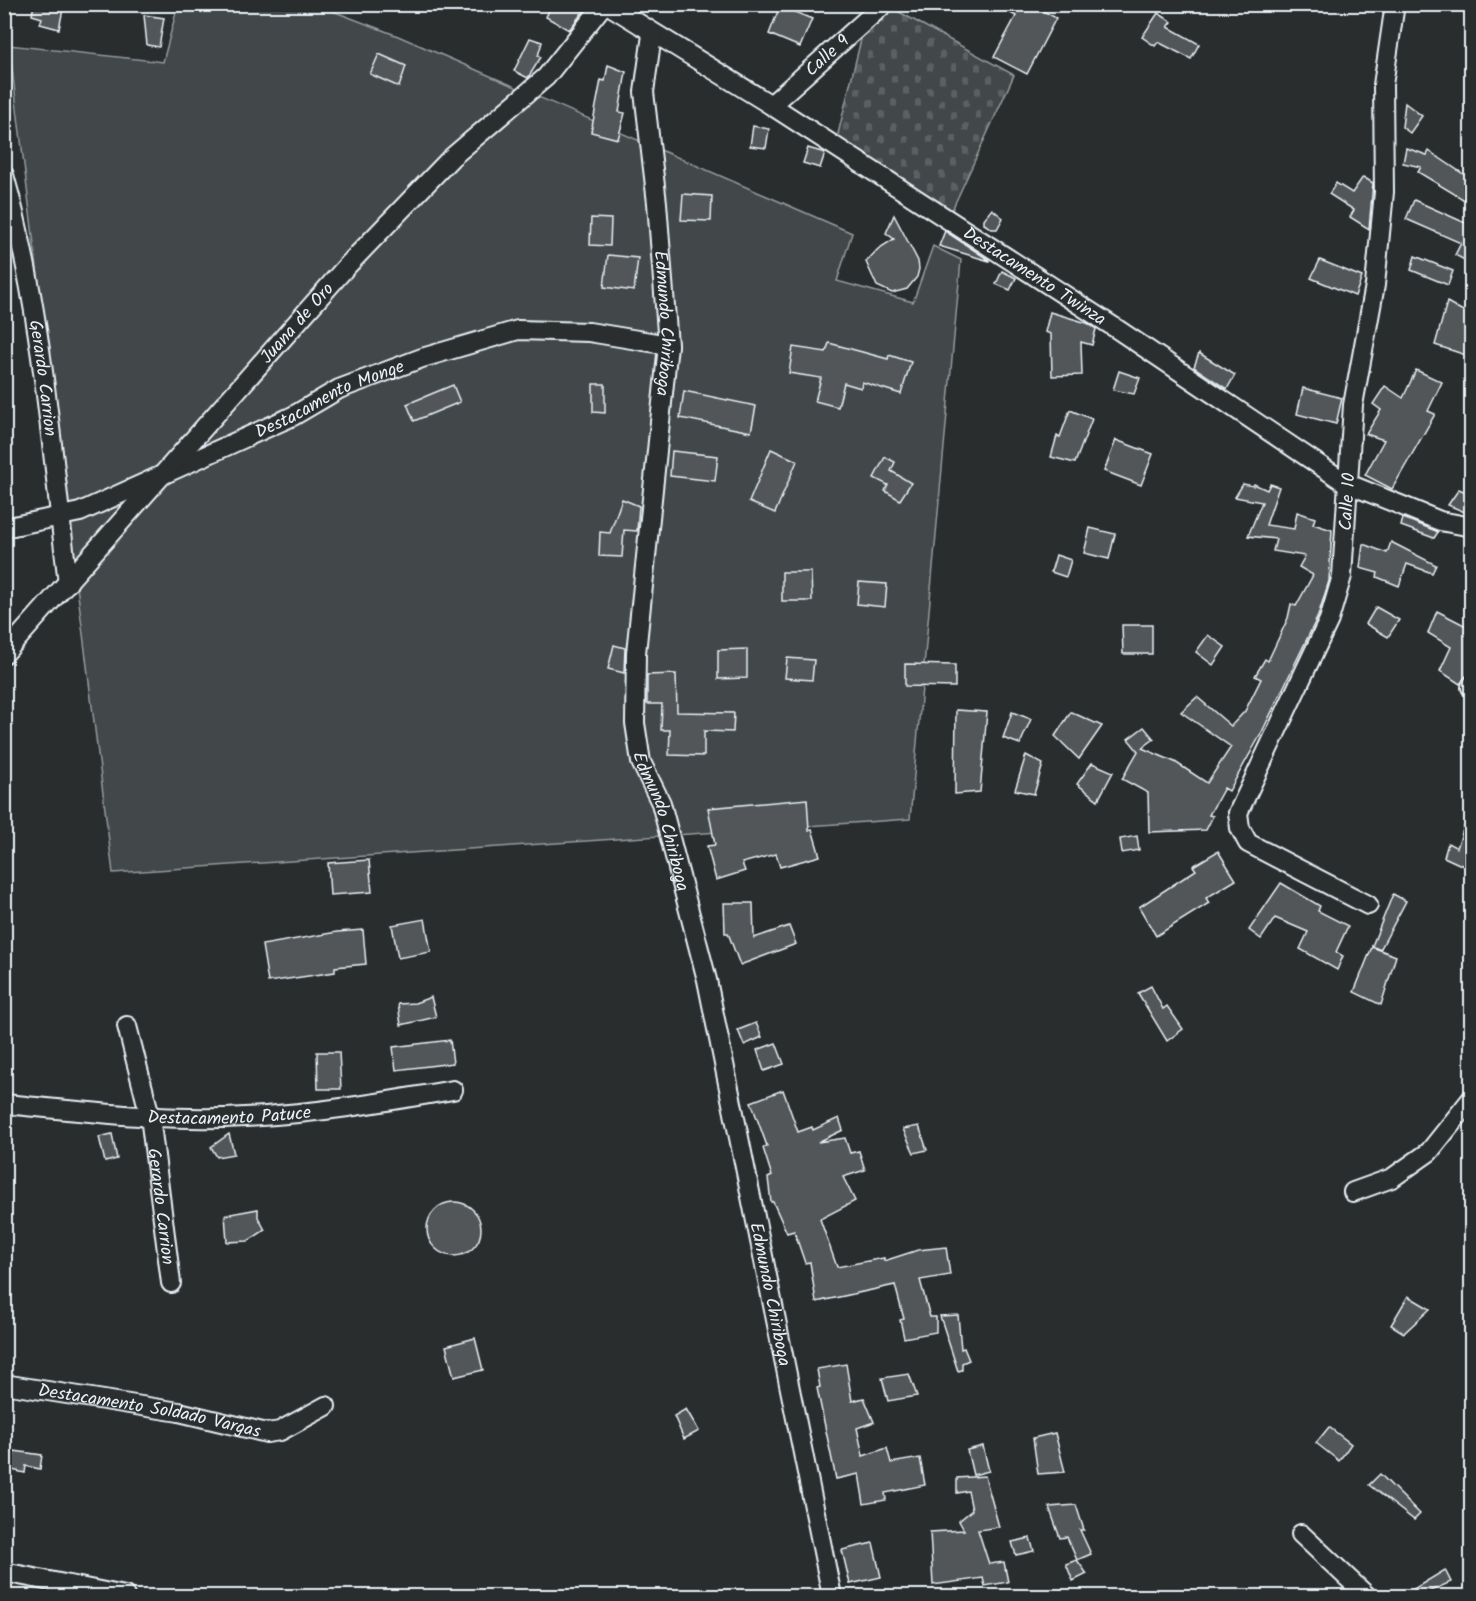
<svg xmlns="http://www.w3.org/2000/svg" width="1476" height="1601" viewBox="0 0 1476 1601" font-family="Kalam,sans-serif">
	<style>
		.cemetery { fill: url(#cemetery-stones); stroke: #959ca0; stroke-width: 1.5 }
		.green { fill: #424648; stroke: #959ca0; stroke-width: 1.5 }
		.building { fill: #535759; stroke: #e8f1f8; stroke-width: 1.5 }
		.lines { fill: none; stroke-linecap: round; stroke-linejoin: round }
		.minor-casing { stroke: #e8f1f8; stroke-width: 22 }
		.minor { stroke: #2a2d2e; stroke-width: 18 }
		.labels { text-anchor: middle; stroke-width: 5; stroke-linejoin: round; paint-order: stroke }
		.street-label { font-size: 18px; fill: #e8f1f8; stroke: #2a2d2e }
	</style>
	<defs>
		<pattern id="cemetery-stones" width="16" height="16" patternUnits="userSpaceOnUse" patternTransform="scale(1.5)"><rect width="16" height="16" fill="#424648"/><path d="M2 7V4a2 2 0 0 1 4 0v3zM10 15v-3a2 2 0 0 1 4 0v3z" fill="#5d6163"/></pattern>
	</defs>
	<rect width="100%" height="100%" fill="#2a2d2e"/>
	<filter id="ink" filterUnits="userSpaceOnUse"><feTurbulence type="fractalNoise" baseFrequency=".0167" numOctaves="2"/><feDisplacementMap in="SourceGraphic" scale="12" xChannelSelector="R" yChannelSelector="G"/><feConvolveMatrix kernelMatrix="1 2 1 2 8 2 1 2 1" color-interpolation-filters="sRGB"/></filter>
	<g filter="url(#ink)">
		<polygon class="cemetery" points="890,7 1014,75 951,212 845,148 838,134 864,27"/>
		<polygon class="green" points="178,5 317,5 398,36 852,233 837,281 913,302 933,246 961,260 910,819 113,873 9,45 163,62"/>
		<g class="building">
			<polygon points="34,4 64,4 59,29 40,24 42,18 32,15"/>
			<polygon points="552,4 589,4 569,30 546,17"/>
			<polygon points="994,4 1031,4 1056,18 1027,74 994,57 1016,16"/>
			<polygon points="780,6 812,19 800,47 769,34"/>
			<polygon points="1158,13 1172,22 1168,27 1199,44 1191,59 1158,42 1155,46 1142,37"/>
			<polygon points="144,15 164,18 159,47 147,45"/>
			<polygon points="530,38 542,42 538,56 541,57 528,78 514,71"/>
			<polygon points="379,54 406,66 399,87 370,74"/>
			<polygon points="608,65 626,72 619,112 625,113 618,139 591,132 601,80 605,81"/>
			<polygon points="1405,103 1422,116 1410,133 1402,127"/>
			<polygon points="753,126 769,129 766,148 750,146"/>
			<polygon points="808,148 825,153 820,168 803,163"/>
			<polygon points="1406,148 1427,155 1429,151 1472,180 1471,204 1418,172 1421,167 1403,163"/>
			<polygon points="1363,177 1373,183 1369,229 1350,217 1354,210 1329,194 1336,183 1352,193"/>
			<polygon points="683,194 712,196 711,221 681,220"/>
			<polygon points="1414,200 1470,225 1472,222 1472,264 1455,255 1461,243 1406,219"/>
			<polygon points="992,209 1003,218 997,229 992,229 984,224 984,219"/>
			<polygon points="894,215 918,261 919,269 917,277 907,289 892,293 877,286 866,262 878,249 894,239 886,233"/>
			<polygon points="591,218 611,219 610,246 590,245"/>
			<polygon points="945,231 989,260 989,261 939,246"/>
			<polygon points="608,255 638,258 634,291 604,287"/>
			<polygon points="1415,256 1453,271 1448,285 1411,270"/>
			<polygon points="1320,260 1362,277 1355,296 1311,278"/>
			<polygon points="1002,271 1016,278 1010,290 996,284"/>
			<polygon points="1447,302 1472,316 1472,357 1435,345"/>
			<polygon points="1050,312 1087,323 1096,329 1092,345 1081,342 1082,375 1052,376 1051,334 1045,332"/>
			<polygon points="829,343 888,359 889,355 911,362 901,394 862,382 861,388 844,383 838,407 815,401 821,378 789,373 793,347 826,352"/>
			<polygon points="1199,353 1235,375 1227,389 1194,367"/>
			<polygon points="1416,370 1442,382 1428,411 1435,414 1392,489 1365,475 1384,440 1366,434 1381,410 1373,404 1385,386 1403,398"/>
			<polygon points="1119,371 1140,378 1134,394 1113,390"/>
			<polygon points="593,384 605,384 605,413 593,412"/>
			<polygon points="453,385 460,402 414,421 407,404"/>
			<polygon points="1303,388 1342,398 1336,424 1297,414"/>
			<polygon points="684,391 756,406 751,432 680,418"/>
			<polygon points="1070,410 1092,419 1075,463 1051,457 1057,436 1060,437"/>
			<polygon points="1116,440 1153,454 1141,485 1104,471"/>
			<polygon points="771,449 797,461 775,513 749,502"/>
			<polygon points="672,451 718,456 715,481 670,476"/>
			<polygon points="885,457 895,462 891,471 911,483 900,500 885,491 888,485 874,478"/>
			<polygon points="1243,484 1253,486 1254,484 1267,490 1270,484 1279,487 1266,525 1294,529 1297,512 1315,518 1313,524 1332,530 1329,581 1318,616 1261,734 1229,791 1224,788 1209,815 1213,816 1206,830 1149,832 1148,793 1122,779 1138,751 1128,739 1144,727 1154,739 1142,748 1175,762 1207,783 1231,747 1181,712 1197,697 1231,726 1245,711 1261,679 1255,676 1265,659 1268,661 1288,618 1291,604 1296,606 1313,575 1299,567 1305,556 1273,551 1276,539 1248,536 1262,502 1235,497"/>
			<polygon points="1459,489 1472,495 1472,515 1448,505"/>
			<polygon points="622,499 639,506 637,531 624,530 622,557 599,556 600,532 610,533"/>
			<polygon points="1403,518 1436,531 1438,532 1434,538 1401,526"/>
			<polygon points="1090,528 1115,534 1109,559 1084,553"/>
			<polygon points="1391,542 1436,565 1432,573 1407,564 1399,586 1377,577 1378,573 1360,568 1363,544 1387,553"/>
			<polygon points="1056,555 1071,560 1066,577 1051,572"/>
			<polygon points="782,572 811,572 812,601 782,601"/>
			<polygon points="859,582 887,584 885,607 857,604"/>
			<polygon points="1376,607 1399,620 1388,637 1366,624"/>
			<polygon points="1437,611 1472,629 1472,669 1460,684 1440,671 1451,647 1428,633"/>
			<polygon points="1122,625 1152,625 1152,654 1123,654"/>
			<polygon points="1208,635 1225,647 1213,665 1196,652"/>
			<polygon points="614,645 625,648 624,673 608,669"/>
			<polygon points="747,649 747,678 718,679 718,650"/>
			<polygon points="787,658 814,660 812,680 785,678"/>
			<polygon points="905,664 955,665 955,687 905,686"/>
			<polygon points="676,674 677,712 734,713 733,732 704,731 704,756 669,755 670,730 661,730 662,704 647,704 647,675"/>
			<polygon points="956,710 987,712 980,792 955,794"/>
			<polygon points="1012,712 1031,719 1020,744 1003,738"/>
			<polygon points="1071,712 1102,726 1079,759 1055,736"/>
			<polygon points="1026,755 1043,764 1034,794 1015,790"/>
			<polygon points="1092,763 1113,772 1098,800 1077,784"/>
			<polygon points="807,799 809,830 812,829 820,856 780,867 776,854 742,863 745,871 716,880 707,846 715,845 708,808"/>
			<polygon points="1469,812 1472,812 1472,870 1444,857 1448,843 1457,848"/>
			<polygon points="1137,836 1139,850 1122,853 1120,839"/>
			<polygon points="1218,851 1236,880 1206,898 1209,903 1156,936 1139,907 1196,870 1193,866"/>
			<polygon points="369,860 372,892 330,895 328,863"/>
			<polygon points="1281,883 1320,906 1318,911 1348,926 1336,952 1343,956 1337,970 1300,949 1308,932 1275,918 1261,939 1249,930"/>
			<polygon points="1393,894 1406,901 1380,950 1372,946"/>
			<polygon points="724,903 753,903 754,938 789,926 796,944 740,965 728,933 725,933"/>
			<polygon points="425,919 431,952 398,958 392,925"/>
			<polygon points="363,930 366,964 335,967 335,972 268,982 262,945 337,932"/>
			<polygon points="1372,947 1396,956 1381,1005 1354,992"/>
			<polygon points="1151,986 1163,1009 1167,1006 1183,1029 1167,1041 1138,993"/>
			<polygon points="431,997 436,1017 401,1025 398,1004 415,1003"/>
			<polygon points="756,1023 762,1037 744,1045 738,1030"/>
			<polygon points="450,1040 453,1063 396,1070 393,1047"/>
			<polygon points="776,1043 784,1064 764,1071 757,1050"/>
			<polygon points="317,1052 339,1052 341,1089 318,1089"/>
			<polygon points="783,1090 798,1132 812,1127 813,1130 839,1118 843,1130 818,1142 845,1138 850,1153 859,1151 865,1170 843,1177 855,1201 820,1219 837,1267 884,1258 884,1261 918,1250 946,1247 950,1275 920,1280 930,1317 936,1317 936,1332 904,1338 900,1320 904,1319 895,1285 816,1302 810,1262 805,1263 794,1231 787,1233 773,1202 771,1202 768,1178 772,1176 763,1148 767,1146 751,1102"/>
			<polygon points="919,1126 927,1150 914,1153 903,1129"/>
			<polygon points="112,1134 117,1159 105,1162 99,1137"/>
			<polygon points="229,1134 234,1154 217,1157 211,1147"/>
			<circle cx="454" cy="1229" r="27"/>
			<polygon points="258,1209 258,1217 265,1230 248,1241 227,1242 225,1215"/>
			<polygon points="1408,1296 1430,1309 1404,1333 1391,1325"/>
			<polygon points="958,1315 961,1349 964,1348 969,1360 962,1363 962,1370 958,1371 940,1316"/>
			<polygon points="475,1338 483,1370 454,1377 446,1346"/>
			<polygon points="846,1364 852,1401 864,1398 874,1422 857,1428 863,1456 887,1448 891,1463 920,1458 925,1485 885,1493 886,1500 864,1504 859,1474 836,1479 817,1388 820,1387 817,1369"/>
			<polygon points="909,1374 917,1396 888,1401 882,1378"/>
			<polygon points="686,1409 699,1431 684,1439 674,1416"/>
			<polygon points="1329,1427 1351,1444 1339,1461 1316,1443"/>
			<polygon points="1055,1433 1065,1472 1038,1474 1033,1438"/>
			<polygon points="983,1446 989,1471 973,1475 967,1450"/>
			<polygon points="14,1451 42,1455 40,1469 26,1466 25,1473 12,1470"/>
			<polygon points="1380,1474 1420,1514 1414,1520 1369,1485"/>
			<polygon points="985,1476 999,1527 978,1530 989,1564 1004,1562 1008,1582 985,1586 983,1578 933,1585 930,1532 964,1530 959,1521 972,1510 968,1491 957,1493 957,1478"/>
			<polygon points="1076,1505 1084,1530 1080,1530 1091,1554 1077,1560 1067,1537 1060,1538 1049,1507"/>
			<polygon points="1030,1538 1034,1551 1016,1555 1012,1542"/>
			<polygon points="873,1543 881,1577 850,1584 842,1550"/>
			<polygon points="1077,1560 1087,1574 1073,1581 1066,1564"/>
			<polygon points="1445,1570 1451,1582 1419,1596 1409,1596 1407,1593"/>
		</g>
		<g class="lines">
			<defs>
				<g id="minor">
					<path id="s1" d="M607 4 771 105 1117 329 1346 483 1440 521 1472 527"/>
					<path id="s2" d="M652 35 644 92 657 203 668 345 636 653 635 723 641 762 661 803 707 980 832 1596"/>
					<path id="s3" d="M771 105 884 4"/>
					<path id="s4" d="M4 175C42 308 51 446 68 583"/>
					<path id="s5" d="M4 528 80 512 293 416 339 389 422 358 518 330 589 332 668 345"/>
					<path id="s6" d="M4 654 346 267 451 158 546 77 604 4"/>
					<polyline points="1471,687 1472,685"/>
					<path id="s7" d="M1368 905 1248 843 1240 828 1238 813 1329 620 1342 576 1353 405 1375 285 1384 192 1383 85 1395 4"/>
					<path id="s8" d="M127 1026 150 1116 171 1283"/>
					<path id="s9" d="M4 1104C84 1111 165 1122 245 1117 315 1114 384 1102 453 1090"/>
					<polyline points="1353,1192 1392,1178 1429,1152 1472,1098"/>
					<path id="s10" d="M4 1384 179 1412 267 1433 280 1431 326 1406"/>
					<polyline points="1301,1534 1367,1596"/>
					<polyline points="4,1572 125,1596"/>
				</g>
			</defs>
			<use href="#minor" class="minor-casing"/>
			<use href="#minor" class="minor"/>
		</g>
	</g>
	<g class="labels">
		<g class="street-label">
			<text dy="6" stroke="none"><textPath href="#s3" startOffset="75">Calle 9</textPath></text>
			<text dy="6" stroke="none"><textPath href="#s1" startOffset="507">Destacamento Twinza</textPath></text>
			<text dy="6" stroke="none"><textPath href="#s6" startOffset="442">Juana de Oro</textPath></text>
			<text dy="6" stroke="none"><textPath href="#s2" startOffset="290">Edmundo Chiriboga</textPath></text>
			<text dy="6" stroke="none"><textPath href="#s4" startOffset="207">Gerardo Carrion</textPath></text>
			<text dy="6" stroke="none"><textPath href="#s5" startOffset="352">Destacamento Monge</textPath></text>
			<text dy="6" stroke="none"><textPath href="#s7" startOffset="501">Calle 10</textPath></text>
			<text dy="6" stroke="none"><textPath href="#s2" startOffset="794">Edmundo Chiriboga</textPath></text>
			<text dy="6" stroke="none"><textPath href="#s9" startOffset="226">Destacamento Patuce</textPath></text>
			<text dy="6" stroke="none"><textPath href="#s8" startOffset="184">Gerardo Carrion</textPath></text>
			<text dy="6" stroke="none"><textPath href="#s2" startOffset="1280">Edmundo Chiriboga</textPath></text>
			<text dy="6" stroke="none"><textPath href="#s10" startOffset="148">Destacamento Soldado Vargas</textPath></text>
		</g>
	</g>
	<rect width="1476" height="1601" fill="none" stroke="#2a2d2e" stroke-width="24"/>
	<rect x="12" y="12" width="1452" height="1577" fill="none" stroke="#e8f1f8" stroke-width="2" filter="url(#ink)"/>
</svg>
